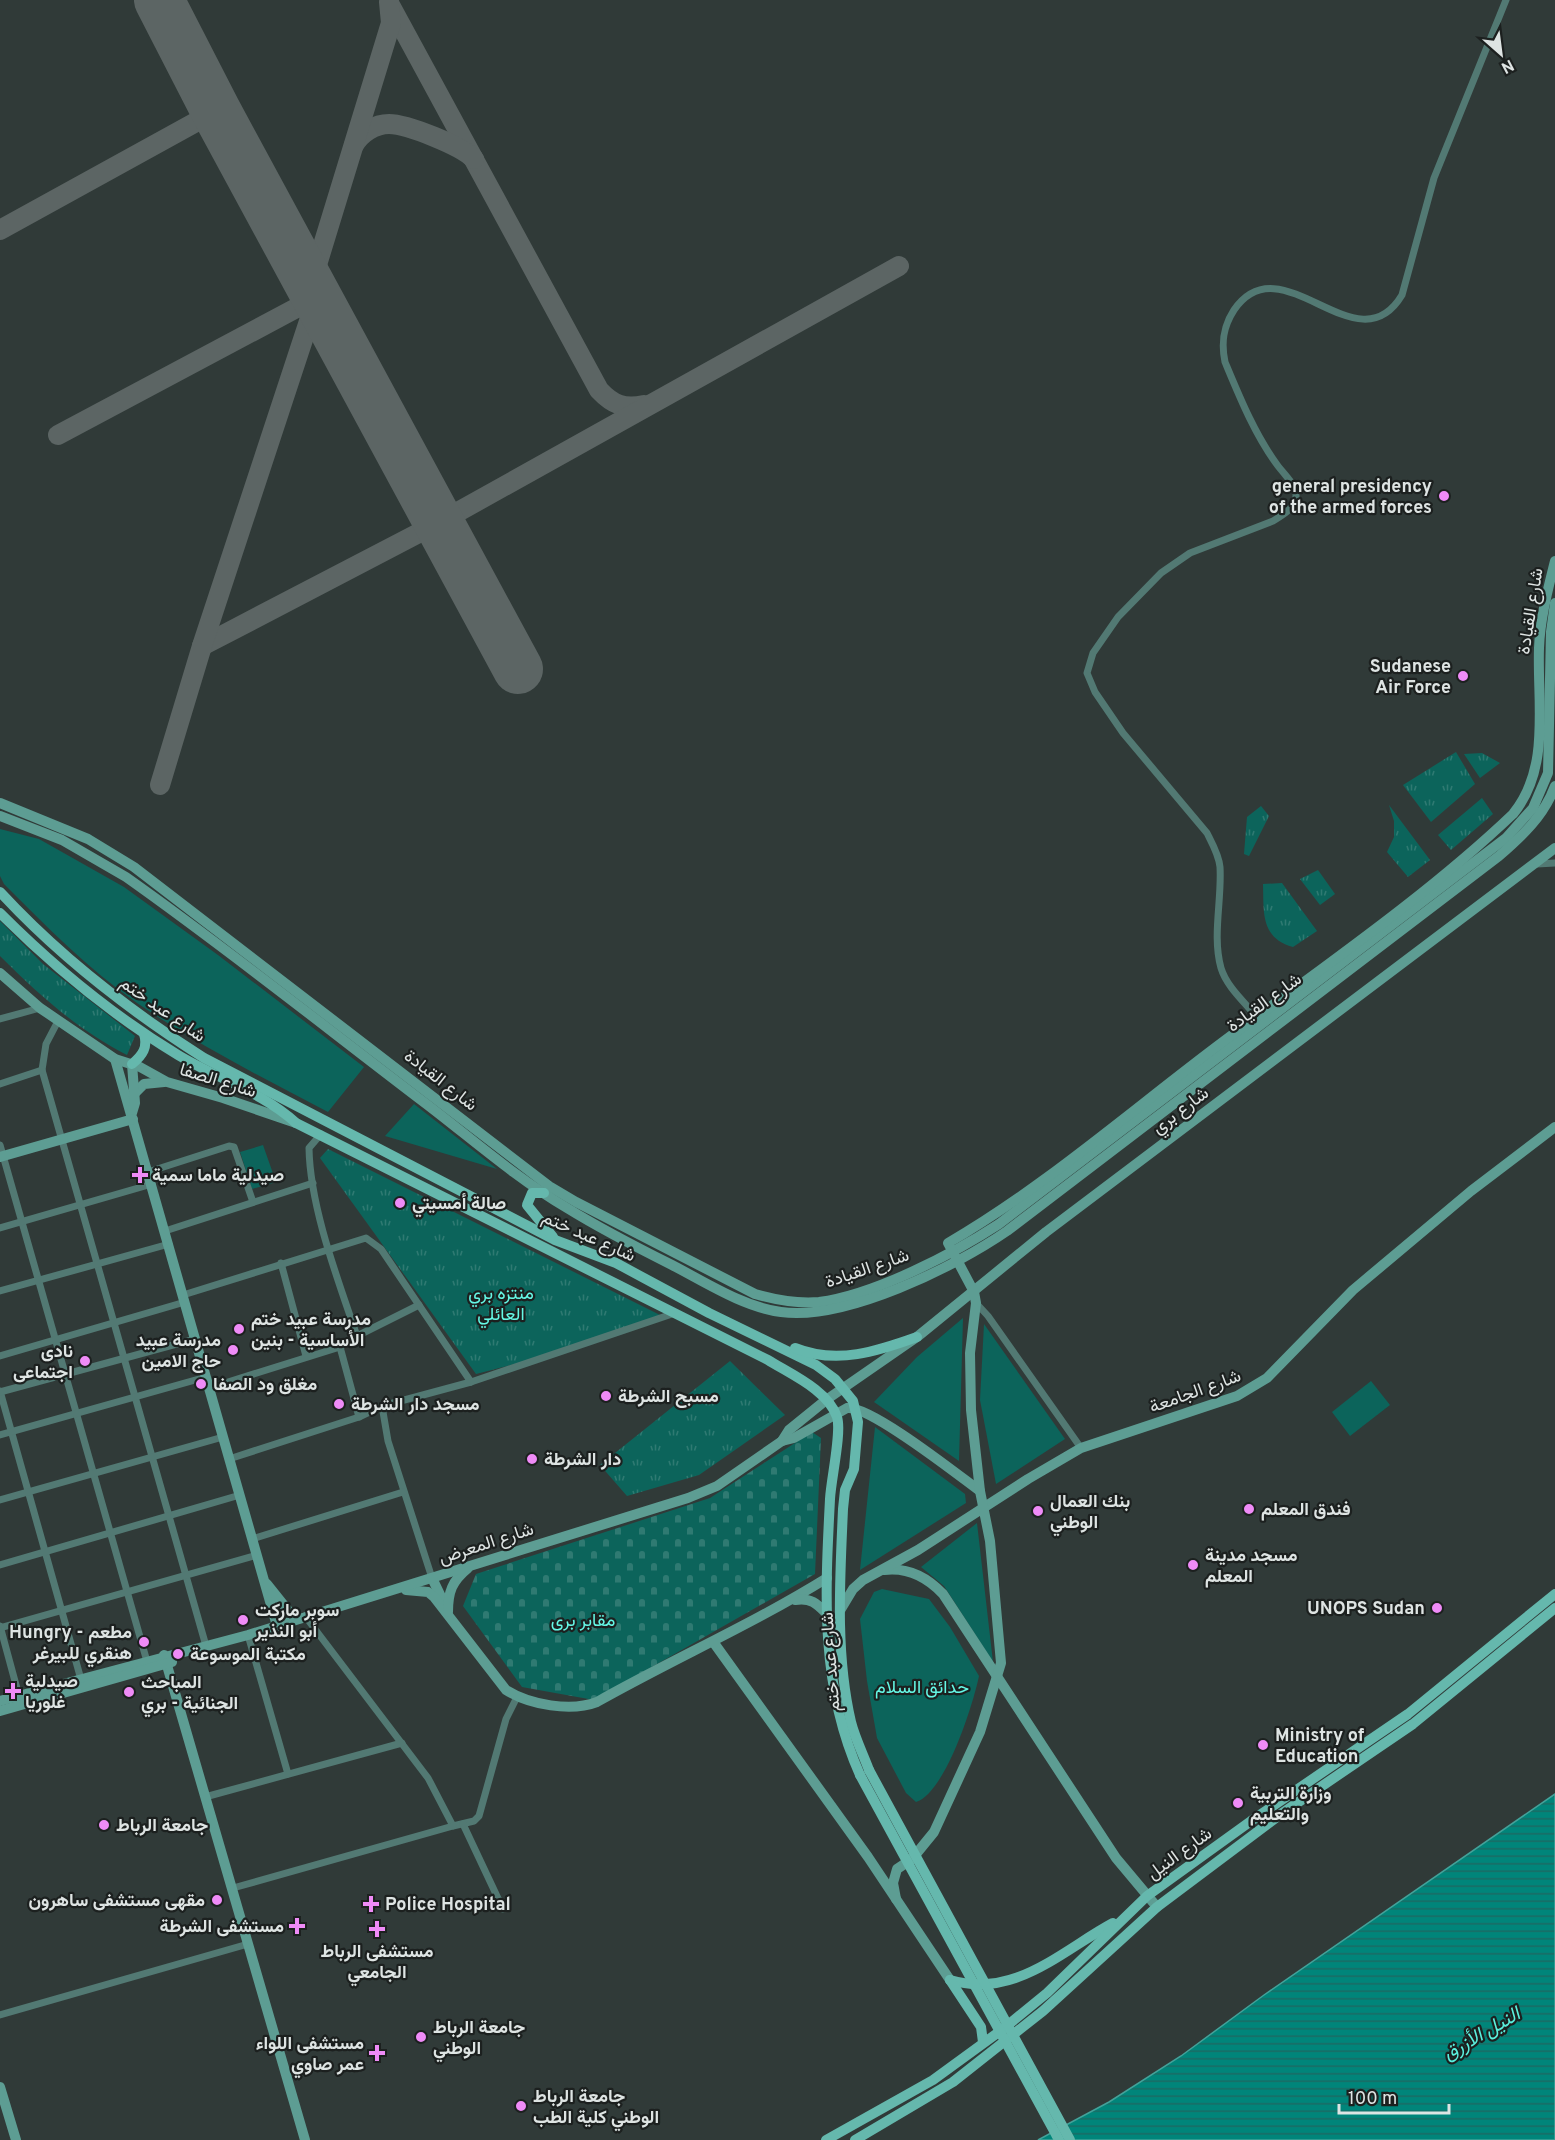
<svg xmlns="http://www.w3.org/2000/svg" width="1555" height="2140" viewBox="0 0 1555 2140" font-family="Overpass,Vazirmatn,sans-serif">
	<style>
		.grass { fill: url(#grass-tufts) }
		.cemetery { fill: url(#cemetery-stones) }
		.garden { fill: #0c645b }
		.water { fill: url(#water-rules); stroke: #43a29a; stroke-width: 1.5 }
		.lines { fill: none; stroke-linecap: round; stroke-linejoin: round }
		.taxiway { stroke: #5c6564; stroke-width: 20 }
		.runway { stroke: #5c6564; stroke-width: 50 }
		.street { stroke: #527973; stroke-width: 7 }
		.secondary { stroke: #5d9d93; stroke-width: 10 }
		.primary { stroke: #65b8ad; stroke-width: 10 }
		.primary-bridge { stroke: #65b8ad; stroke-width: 10 }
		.poi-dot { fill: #ef8bf7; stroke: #1c201f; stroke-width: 2 }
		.labels { text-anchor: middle; stroke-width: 4.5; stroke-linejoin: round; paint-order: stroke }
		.poi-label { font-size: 18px; font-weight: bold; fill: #dee4e3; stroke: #1c201f; text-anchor: start }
		.street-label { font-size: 18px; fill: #dee4e3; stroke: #1c201f }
		.park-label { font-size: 18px; fill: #65f8e6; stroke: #1c201f }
		.water-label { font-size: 20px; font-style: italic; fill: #5bf0de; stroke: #1c201f }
	</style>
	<defs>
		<pattern id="grass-tufts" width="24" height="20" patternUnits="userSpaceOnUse" patternTransform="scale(1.5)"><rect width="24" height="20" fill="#0c645b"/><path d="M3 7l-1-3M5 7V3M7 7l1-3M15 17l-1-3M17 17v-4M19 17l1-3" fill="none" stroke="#2f7a72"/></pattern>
		<pattern id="cemetery-stones" width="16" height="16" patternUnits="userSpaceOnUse" patternTransform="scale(1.5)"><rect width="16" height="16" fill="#0c645b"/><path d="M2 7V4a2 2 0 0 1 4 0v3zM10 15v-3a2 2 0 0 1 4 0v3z" fill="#2f7a72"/></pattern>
		<pattern id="water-rules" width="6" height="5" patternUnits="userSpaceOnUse" patternTransform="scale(1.5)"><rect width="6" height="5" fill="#00857a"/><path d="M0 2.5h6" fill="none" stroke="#1b6b64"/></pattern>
	</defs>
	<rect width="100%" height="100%" fill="#303a38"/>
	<g class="grass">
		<polygon points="1456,752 1475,784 1431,822 1403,785"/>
		<polygon points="1482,753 1500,763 1480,778 1464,754"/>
		<polygon points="1482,798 1493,814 1451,850 1438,835"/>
		<polygon points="1389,805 1430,860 1408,877 1387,852 1394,837 1394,821"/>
		<polygon points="1261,806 1269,816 1249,856 1244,854 1247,817"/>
		<polygon points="1318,870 1335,894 1320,905 1300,879"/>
		<path d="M1282 883 1317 931 1293 947C1260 938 1264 911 1263 884Z"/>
		<path d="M0 921 43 964 135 1036 127 1055C78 1030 39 995 0 956Z"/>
		<polygon points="328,1149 662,1316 526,1361 476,1374 320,1158"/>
		<polygon points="730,1361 785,1415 699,1475 627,1496 600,1465"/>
	</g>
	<polygon class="cemetery" points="812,1432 821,1438 815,1574 594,1700 522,1687 463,1606 476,1574 710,1498"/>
	<g class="garden">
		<path d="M0 829 39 839 124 887 218 955 364 1067 328 1112C263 1078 198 1045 137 1003 88 969 46 926 4 884L0 876Z"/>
		<polygon points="414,1104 497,1169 385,1136"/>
		<polygon points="263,1145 276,1182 252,1189 240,1152"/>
		<polygon points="963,1318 959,1461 874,1402 917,1357"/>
		<polygon points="984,1324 1065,1439 996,1484 980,1400"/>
		<polygon points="1371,1381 1390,1405 1350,1436 1332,1412"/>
		<polygon points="875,1427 965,1494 966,1503 860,1570"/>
		<polygon points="977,1523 993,1662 944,1586 921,1567"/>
		<path d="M882 1589 929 1599 950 1627 979 1676C973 1705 945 1793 916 1802L906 1793 877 1738 867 1681 860 1619 874 1592Z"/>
	</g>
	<polygon class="water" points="1555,1794 1555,2140 1038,2140 1109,2102 1181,2056 1264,1995"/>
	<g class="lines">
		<g class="taxiway">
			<path d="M390 5 599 390C613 405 624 409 644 405"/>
			<path d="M354 145C361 133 375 124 389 124 407 124 462 146 474 159"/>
			<polyline points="0,230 216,111"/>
			<polyline points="58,435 317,297"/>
			<polyline points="202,646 438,523 899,266"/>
			<polyline points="160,785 202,646 317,297 316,268 391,23 389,2"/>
		</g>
		<polyline class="runway" points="159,0 216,111 518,669"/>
		<g class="street">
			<polyline points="1537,864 1555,863"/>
			<polyline points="0,1019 40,1008"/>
			<path d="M1259 1020C1247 1004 1227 988 1221 968 1212 936 1222 900 1220 867 1219 855 1212 843 1207 833L1123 733 1095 692 1087 673 1093 653 1118 617 1161 573 1190 553 1273 521C1283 515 1297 507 1296 494 1295 484 1284 474 1278 466 1255 435 1240 398 1225 362 1221 343 1223 327 1234 310 1282 240 1357 370 1402 295L1434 178 1506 0"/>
			<polyline points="58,1021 46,1044 42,1070 206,1646"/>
			<polyline points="0,1084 42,1070"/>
			<path d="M321 1134 309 1148C310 1207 338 1280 357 1336"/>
			<polyline points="0,1145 148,1665"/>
			<polyline points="148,1172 229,1146 234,1147 253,1202"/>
			<polyline points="0,1228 152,1184"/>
			<polyline points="165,1231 313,1183"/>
			<polyline points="281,1263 306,1356"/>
			<polyline points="0,1291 169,1244"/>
			<polyline points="183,1295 366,1238 381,1249 471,1382"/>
			<polyline points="976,1303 988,1316 1081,1448"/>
			<polyline points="340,1347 359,1417"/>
			<polyline points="0,1356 185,1302"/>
			<polyline points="209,1388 340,1347 357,1336 419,1305"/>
			<polyline points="0,1391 82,1683"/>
			<polyline points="0,1392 195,1339"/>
			<polyline points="382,1406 388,1441 432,1578"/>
			<polyline points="0,1435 206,1377"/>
			<polyline points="229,1459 359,1417 382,1406 471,1382 675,1313"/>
			<polyline points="0,1500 223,1437"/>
			<polyline points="252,1539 403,1492"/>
			<polyline points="0,1565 240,1495"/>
			<polyline points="305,1616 428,1778 453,1826 474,1821 479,1816 506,1719 517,1697"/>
			<polyline points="0,1626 19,1696"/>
			<polyline points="0,1628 257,1555"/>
			<polyline points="248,1635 288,1774"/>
			<polyline points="205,1797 402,1743"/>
			<polyline points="463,1824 503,1909"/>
			<polyline points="233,1888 453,1826"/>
			<polyline points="0,2015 248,1944"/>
		</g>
		<g class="secondary">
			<path d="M0 803 88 839 134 867 549 1186 576 1202 755 1294C776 1300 797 1304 819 1302 874 1295 953 1254 999 1224L1506 838 1533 808 1548 773 1551 632 1555 603"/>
			<path d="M0 816 62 840 126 877C228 949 325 1027 425 1103 471 1138 516 1178 567 1208 601 1229 636 1247 672 1265 705 1282 743 1307 781 1312 845 1321 955 1267 1007 1231L1499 856C1522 836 1544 816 1555 786"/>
			<polyline points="0,973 40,1008 115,1059 140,1067 167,1082 223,1098 296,1123"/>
			<polyline points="115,1059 277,1626"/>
			<polyline points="133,1095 144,1084 164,1082"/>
			<polyline points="132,1113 135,1103 132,1064"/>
			<polyline points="0,1157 133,1119"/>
			<polyline points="782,1441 789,1430 826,1400 917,1337 1046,1232 1555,848"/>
			<path d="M884 1570C908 1567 927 1577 943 1594L1116 1858 1157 1907"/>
			<polyline points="432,1578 444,1603"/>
			<polyline points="267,1584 295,1619"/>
			<path d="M406 1590 428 1592 434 1597 506 1690C530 1705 571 1712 597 1702 673 1659 753 1624 827 1578"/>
			<path d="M795 1600C812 1597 818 1605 829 1616"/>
			<polyline points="841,1609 853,1589 863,1580 918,1550 1028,1479 1081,1448 1237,1396 1267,1378 1353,1290 1471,1191 1555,1127"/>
			<path d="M448 1612C448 1592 452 1581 468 1568"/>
			<polyline points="714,1643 868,1857 950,1980"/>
			<polyline points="164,1655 305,2140"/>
			<path d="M0 1701 248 1635 688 1498 717 1486 782 1441 794 1438 847 1408C870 1405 958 1475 980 1491"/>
			<polyline points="0,1711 172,1662"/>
			<path d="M896 1899 893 1883 897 1869 912 1859 934 1832 980 1732 1001 1663 990 1541 980 1491 971 1410 970 1353 976 1303 974 1292 948 1243C1046 1186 1133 1109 1224 1041 1319 970 1427 896 1513 814 1551 768 1537 703 1539 648 1540 619 1548 589 1555 561"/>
			<polyline points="0,2087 16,2140"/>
		</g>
		<g class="primary">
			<path d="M0 892C60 957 130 1011 204 1058L555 1240 616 1263 709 1313 816 1365 835 1379 853 1401 858 1422 854 1469 845 1490 843 1509C840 1579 835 1653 851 1722 855 1738 863 1754 869 1770"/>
			<path d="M0 913C54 967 112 1015 178 1055 216 1078 264 1093 296 1123L768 1360C790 1374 828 1390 837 1417 842 1432 831 1479 830 1499 825 1595 820 1686 860 1775"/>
			<path d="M132 1064C143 1055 148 1047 144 1034"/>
			<polyline points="544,1193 532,1193 527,1205 553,1237"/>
			<path d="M795 1348C837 1365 878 1351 917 1337"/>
			<path d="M950 1980C1015 1999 1061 1951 1113 1923"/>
			<polyline points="950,1980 981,2027 983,2042"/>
			<polyline points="826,2140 933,2080 1003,2029 1047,1993 1147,1896 1251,1821 1408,1714 1555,1594"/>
			<polyline points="855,2140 953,2082 1043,2011 1157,1907 1281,1814 1413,1724 1555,1608"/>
		</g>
		<g class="primary-bridge">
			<polyline points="869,1770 1070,2140"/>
			<polyline points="860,1775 1059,2140"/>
		</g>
	</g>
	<g class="poi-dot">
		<circle cx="1444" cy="496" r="6"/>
		<circle cx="1463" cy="676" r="6"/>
		<path d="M137 1166h6v6h6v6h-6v6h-6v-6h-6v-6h6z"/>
		<circle cx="400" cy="1203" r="6"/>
		<circle cx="239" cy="1329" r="6"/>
		<circle cx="233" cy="1350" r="6"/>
		<circle cx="85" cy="1361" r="6"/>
		<circle cx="201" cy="1384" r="6"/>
		<circle cx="606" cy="1396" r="6"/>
		<circle cx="339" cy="1404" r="6"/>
		<circle cx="532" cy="1459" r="6"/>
		<circle cx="1249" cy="1509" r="6"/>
		<circle cx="1038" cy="1511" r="6"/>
		<circle cx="1193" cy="1565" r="6"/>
		<circle cx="1437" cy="1608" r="6"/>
		<circle cx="243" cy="1620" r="6"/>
		<circle cx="144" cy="1642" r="6"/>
		<circle cx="178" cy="1654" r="6"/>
		<path d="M10 1682h6v6h6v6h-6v6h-6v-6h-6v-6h6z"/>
		<circle cx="129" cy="1692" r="6"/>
		<circle cx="1263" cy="1745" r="6"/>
		<circle cx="1238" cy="1803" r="6"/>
		<circle cx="104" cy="1825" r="6"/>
		<circle cx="217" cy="1900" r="6"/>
		<path d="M368 1895h6v6h6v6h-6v6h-6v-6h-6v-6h6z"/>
		<path d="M294 1917h6v6h6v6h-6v6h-6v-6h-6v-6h6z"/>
		<path d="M374 1920h6v6h6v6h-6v6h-6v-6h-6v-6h6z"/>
		<circle cx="421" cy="2037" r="6"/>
		<path d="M374 2044h6v6h6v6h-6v6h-6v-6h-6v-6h6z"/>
		<circle cx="521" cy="2106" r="6"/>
	</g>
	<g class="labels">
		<g class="poi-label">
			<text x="1432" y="492" text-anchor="end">general presidency<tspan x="1432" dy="21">of the armed forces</tspan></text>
			<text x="1451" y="672" text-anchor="end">Sudanese<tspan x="1451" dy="21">Air Force</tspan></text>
			<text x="152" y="1181">صيدلية ماما سمية</text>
			<text x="412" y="1209">صالة أمسيتي</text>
			<text x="251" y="1325">مدرسة عبيد ختم<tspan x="251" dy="21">الأساسية - بنين</tspan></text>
			<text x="221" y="1346" text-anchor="end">مدرسة عبيد<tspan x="221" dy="21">حاج الامين</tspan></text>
			<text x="73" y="1357" text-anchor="end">نادى<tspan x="73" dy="21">اجتماعى</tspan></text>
			<text x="213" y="1390">مغلق ود الصفا</text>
			<text x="618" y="1402">مسبح الشرطة</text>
			<text x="351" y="1410">مسجد دار الشرطة</text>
			<text x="544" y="1465">دار الشرطة</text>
			<text x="1050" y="1507">بنك العمال<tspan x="1050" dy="21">الوطني</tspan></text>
			<text x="1261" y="1515">فندق المعلم</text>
			<text x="1205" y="1561">مسجد مدينة<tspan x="1205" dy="21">المعلم</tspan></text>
			<text x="1425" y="1614" text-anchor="end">UNOPS Sudan</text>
			<text x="255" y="1616">سوبر ماركت<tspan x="255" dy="21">أبو النذير</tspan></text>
			<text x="132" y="1638" text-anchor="end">Hungry - مطعم<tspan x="132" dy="21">هنقري للبيرغر</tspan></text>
			<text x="190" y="1660">مكتبة الموسوعة</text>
			<text x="25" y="1687">صيدلية<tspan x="25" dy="21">غلوريا</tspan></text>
			<text x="141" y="1688">المباحث<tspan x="141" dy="21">الجنائية - بري</tspan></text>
			<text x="1275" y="1741">Ministry of<tspan x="1275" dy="21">Education</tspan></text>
			<text x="1250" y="1799">وزارة التربية<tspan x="1250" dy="21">والتعليم</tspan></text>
			<text x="116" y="1831">جامعة الرباط</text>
			<text x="205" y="1906" text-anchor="end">مقهى مستشفى ساهرون</text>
			<text x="385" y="1910">Police Hospital</text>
			<text x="284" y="1932" text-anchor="end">مستشفى الشرطة</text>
			<text x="377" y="1957" text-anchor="middle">مستشفى الرباط<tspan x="377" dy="21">الجامعي</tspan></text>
			<text x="433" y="2033">جامعة الرباط<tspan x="433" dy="21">الوطني</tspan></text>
			<text x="364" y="2049" text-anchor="end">مستشفى اللواء<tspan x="364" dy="21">عمر صاوي</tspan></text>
			<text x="533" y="2102">جامعة الرباط<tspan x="533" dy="21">الوطني كلية الطب</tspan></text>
		</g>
		<g class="street-label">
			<text transform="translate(1530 611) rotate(-81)" y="6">شارع القيادة</text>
			<text transform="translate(1264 1002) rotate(-36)" y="6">شارع القيادة</text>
			<text transform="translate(163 1009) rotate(35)" y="6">شارع عبد ختم</text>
			<text transform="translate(218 1080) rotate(17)" y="6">شارع الصفا</text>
			<text transform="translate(441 1080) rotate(38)" y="6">شارع القيادة</text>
			<text transform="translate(1180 1110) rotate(-37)" y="6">شارع بري</text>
			<text transform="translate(589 1236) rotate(24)" y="6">شارع عبد ختم</text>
			<text transform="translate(867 1268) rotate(-19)" y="6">شارع القيادة</text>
			<text transform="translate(1195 1391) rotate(-20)" y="6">شارع الجامعة</text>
			<text transform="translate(486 1543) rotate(-18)" y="6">شارع المعرض</text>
			<text transform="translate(830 1662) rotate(-94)" y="6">شارع عبد ختم</text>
			<text transform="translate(1179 1853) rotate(-36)" y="6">شارع النيل</text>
		</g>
		<g class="park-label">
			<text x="501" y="1299">منتزه بري<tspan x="501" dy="21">العائلي</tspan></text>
			<text x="583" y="1626">مقابر برى</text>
			<text x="922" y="1693">حدائق السلام</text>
		</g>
		<g class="water-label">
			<text transform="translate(1481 2033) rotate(-30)" y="7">النيل الأزرق</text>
		</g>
	</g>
	<g transform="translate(1501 54) rotate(152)" stroke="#1c201f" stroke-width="4.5" paint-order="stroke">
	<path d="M0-4.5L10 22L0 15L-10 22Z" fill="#dee4e3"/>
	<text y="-9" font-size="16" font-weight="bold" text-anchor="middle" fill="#dee4e3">N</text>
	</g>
	<path d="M1339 2104v9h110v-9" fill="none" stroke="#dee4e3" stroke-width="3"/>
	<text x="1348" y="2104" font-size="18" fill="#dee4e3" stroke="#1c201f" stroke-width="4.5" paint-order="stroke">100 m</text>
</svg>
